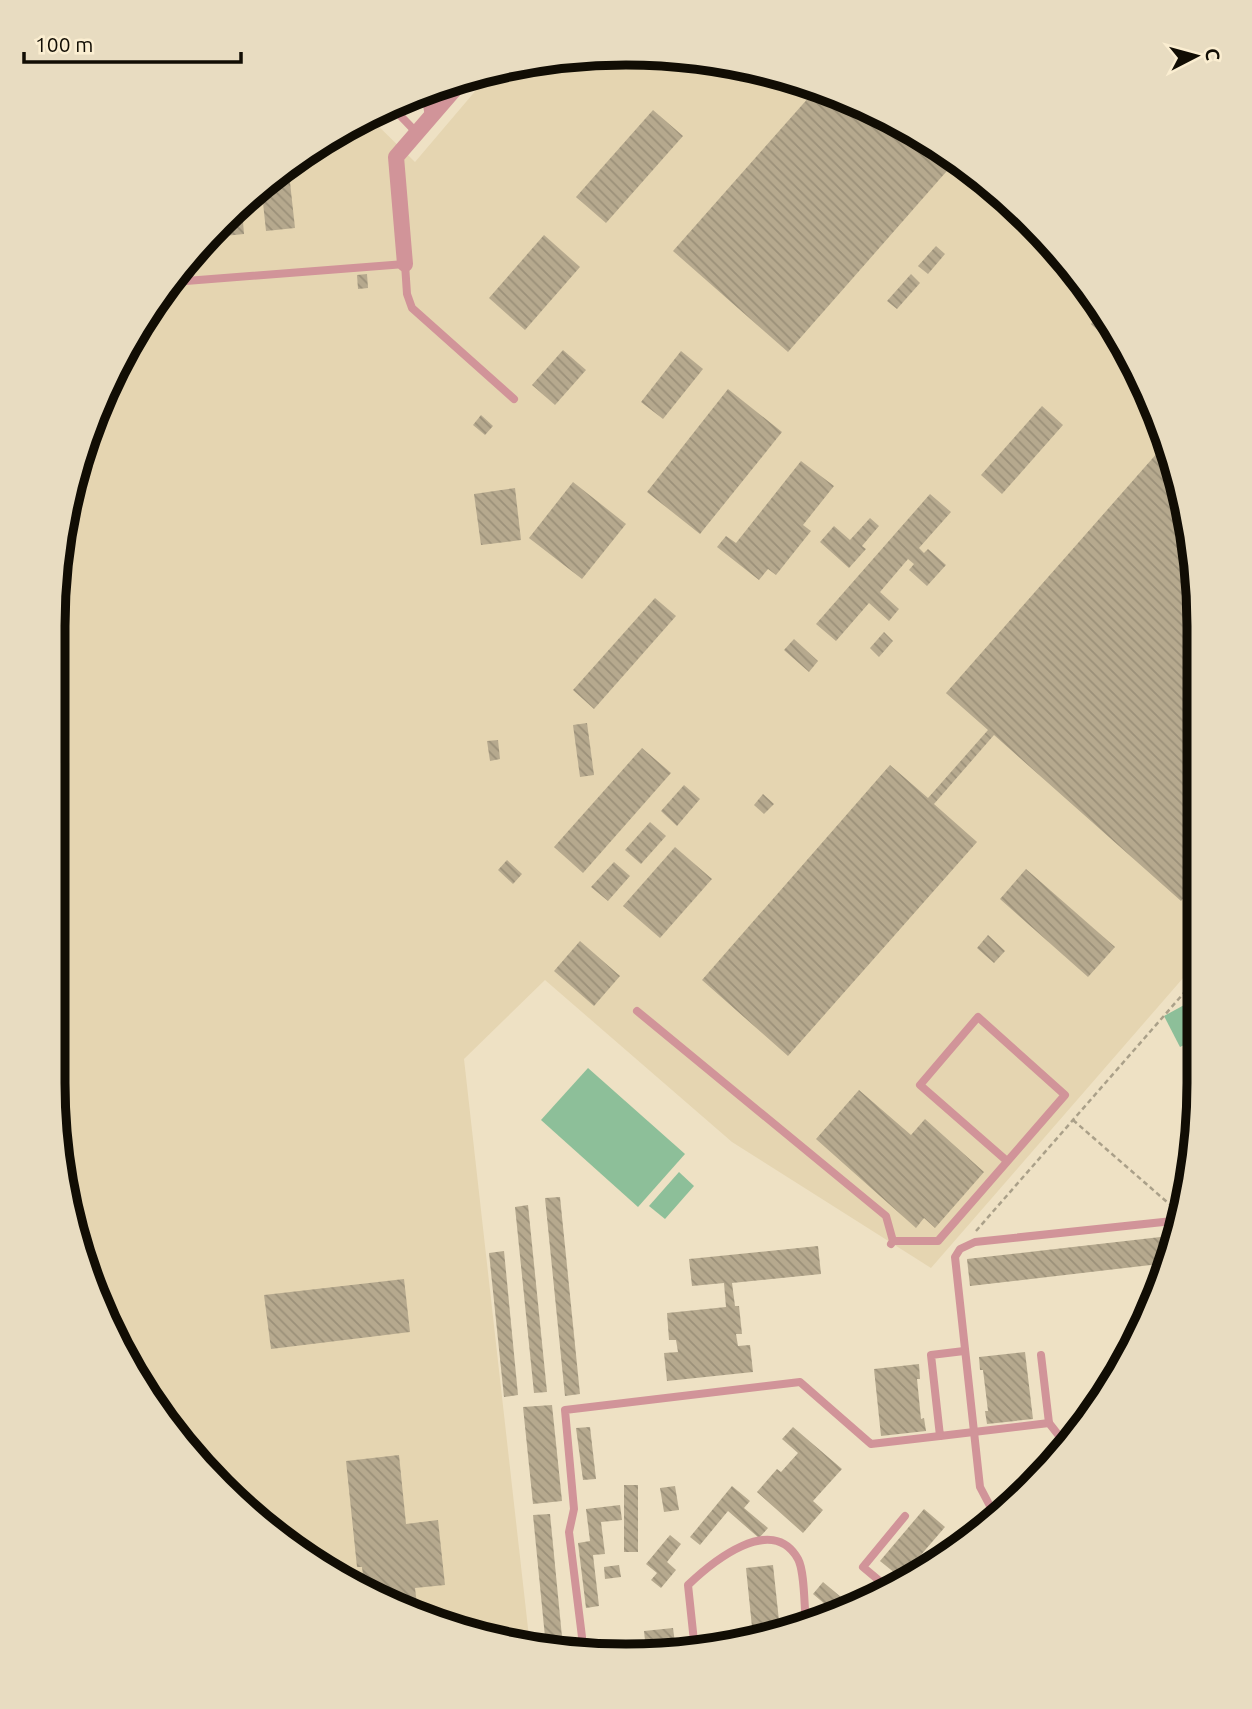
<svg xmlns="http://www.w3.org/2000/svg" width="1252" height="1709" viewBox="0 0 1252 1709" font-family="Ubuntu,sans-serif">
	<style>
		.built { fill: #e5d5b1 }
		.garden { fill: #8dbf99 }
		.building { fill: url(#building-back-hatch) }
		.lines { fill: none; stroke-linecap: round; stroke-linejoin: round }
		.path { stroke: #aaa089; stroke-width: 2.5; stroke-dasharray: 5 3.5; stroke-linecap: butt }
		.service { stroke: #d19499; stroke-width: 8 }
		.minor { stroke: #d19499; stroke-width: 16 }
		.rim { fill: none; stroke: #110d04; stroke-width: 9 }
	</style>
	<defs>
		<pattern id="building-back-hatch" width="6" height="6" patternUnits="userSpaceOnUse" patternTransform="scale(1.75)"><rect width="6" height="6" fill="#b6a98e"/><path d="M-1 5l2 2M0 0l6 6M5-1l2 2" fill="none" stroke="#9b9079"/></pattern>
	</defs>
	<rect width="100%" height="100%" fill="#eee1c4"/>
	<polygon class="built" points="588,54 700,57 810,83 912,129 1004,195 1081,277 1156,406 1195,551 1197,962 931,1268 732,1142 545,980 464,1059 530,1646 514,1646 373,1598 248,1514 149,1401 72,1232 53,1083 53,626 72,478 149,308 277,171 367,115 415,162 494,69"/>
	<g class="garden">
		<polygon points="1197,998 1198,1038 1180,1047 1164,1016"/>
		<polygon points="588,1068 685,1154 638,1207 541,1120"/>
		<polygon points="679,1172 694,1186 665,1219 649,1206"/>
	</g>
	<g class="building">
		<polygon points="818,87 912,129 953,164 788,352 673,251"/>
		<polygon points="418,94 421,108 408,111 406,99"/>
		<polygon points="653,110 683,136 606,223 576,197"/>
		<polygon points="288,164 295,228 266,231 262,193 255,194 277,171"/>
		<polygon points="242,209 244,234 215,237"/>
		<polygon points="544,235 580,267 525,330 489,298"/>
		<polygon points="936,246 945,254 928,274 918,266"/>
		<polygon points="367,274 368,288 358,289 357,275"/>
		<polygon points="911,274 920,283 897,309 887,301"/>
		<polygon points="1100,313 1109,326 1102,334 1091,324"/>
		<polygon points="563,350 586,370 555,405 532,385"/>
		<polygon points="681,351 703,369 663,419 641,402"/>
		<polygon points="728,389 782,432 700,534 647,492"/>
		<polygon points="1042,406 1063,425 1002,494 981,475"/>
		<polygon points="481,415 493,426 485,435 473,425"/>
		<polygon points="1166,443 1195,551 1197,883 1181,901 994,735 934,804 977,842 788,1056 702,980 890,765 928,798 988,730 946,693"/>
		<polygon points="801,461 834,486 803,525 811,531 776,575 768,569 759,580 717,547 726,536 736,543"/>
		<polygon points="573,482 626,524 582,579 529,538"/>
		<polygon points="515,488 521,540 481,545 474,494"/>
		<polygon points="930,494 951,512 919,548 924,553 928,549 946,565 927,586 909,570 914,564 908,559 880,592 899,609 889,621 869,603 836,641 816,624"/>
		<polygon points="870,518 879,526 862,546 866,549 849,568 820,542 834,526 850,540"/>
		<polygon points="655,598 676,616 594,709 573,690"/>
		<polygon points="884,632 893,641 879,657 870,648"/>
		<polygon points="794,639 818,661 809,672 784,650"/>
		<polygon points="587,723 594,775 580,777 573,725"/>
		<polygon points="498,740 500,759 490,761 487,741"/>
		<polygon points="642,748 671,773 583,873 554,847"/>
		<polygon points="684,785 700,799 677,826 661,811"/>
		<polygon points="763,794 774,804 764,814 754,805"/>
		<polygon points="650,822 666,836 641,864 625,850"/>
		<polygon points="675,847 712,879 660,938 623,906"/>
		<polygon points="507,860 522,874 513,884 498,870"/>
		<polygon points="614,862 630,876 608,901 591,887"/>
		<polygon points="1026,869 1115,947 1088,977 1000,899"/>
		<polygon points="988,935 1005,951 994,963 977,948"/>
		<polygon points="580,941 620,976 594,1006 554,971"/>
		<polygon points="859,1090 911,1135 925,1119 984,1172 935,1228 924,1218 916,1228 816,1139"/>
		<polygon points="560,1197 580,1394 565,1396 545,1198"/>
		<polygon points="528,1205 547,1392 534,1393 515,1207"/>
		<polygon points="1178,1235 1168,1263 970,1286 967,1259"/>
		<polygon points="818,1246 821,1274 732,1283 735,1306 739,1306 742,1334 736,1334 738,1346 750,1345 753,1372 667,1381 664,1353 678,1352 676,1340 669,1340 667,1313 726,1307 724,1283 692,1286 689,1259"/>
		<polygon points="504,1251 518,1395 504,1397 489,1253"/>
		<polygon points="404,1279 410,1332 271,1349 264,1295"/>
		<polygon points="1025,1352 1033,1419 987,1424 985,1411 988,1411 983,1370 980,1370 979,1357"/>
		<polygon points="919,1364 920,1379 917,1379 921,1419 924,1418 926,1431 881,1436 874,1369"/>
		<polygon points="552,1405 562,1501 533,1504 523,1407"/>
		<polygon points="590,1427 596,1479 583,1480 576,1428"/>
		<polygon points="793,1427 842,1469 813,1501 823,1510 803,1533 757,1492 777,1469 781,1472 798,1453 782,1439"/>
		<polygon points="399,1455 406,1524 438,1520 445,1585 415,1588 418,1613 373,1598 365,1593 362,1567 357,1567 346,1461"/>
		<rect x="624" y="1485" width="14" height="67"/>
		<polygon points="675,1486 679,1510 664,1512 660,1488"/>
		<polygon points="732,1486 750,1501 744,1508 768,1528 759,1538 728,1511 700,1545 690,1537"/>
		<polygon points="620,1505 622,1520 601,1522 605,1554 593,1555 599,1606 586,1608 578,1543 590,1541 586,1509"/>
		<polygon points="924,1509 945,1527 901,1578 880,1561"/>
		<polygon points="550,1514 563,1647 546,1647 533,1515"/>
		<polygon points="670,1535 681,1544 667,1562 676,1570 661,1588 651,1580 657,1573 646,1564"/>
		<polygon points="619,1565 621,1577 605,1579 604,1567"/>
		<polygon points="773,1565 780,1630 753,1637 746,1568"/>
		<polygon points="823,1582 854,1608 838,1615 813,1594"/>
		<polygon points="673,1628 676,1651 646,1650 644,1631"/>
	</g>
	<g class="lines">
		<g class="path">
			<polyline points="1073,1120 1175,1209"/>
			<polyline points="976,1231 1197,978"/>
		</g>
		<g class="service">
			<polyline points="425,92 429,117"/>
			<polyline points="390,105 417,133"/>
			<polyline points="173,282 405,264 407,294 412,308 514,399"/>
			<path d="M53 844C65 831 65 815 53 802"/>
			<polyline points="637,1011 886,1216 893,1241 891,1244"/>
			<polyline points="893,1241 938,1241 1065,1095 978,1017 920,1085 1007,1161"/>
			<polyline points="964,1351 931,1355 940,1436 1049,1423 1041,1355"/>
			<polyline points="1049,1423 1067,1446"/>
			<polyline points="999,1514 990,1506 980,1487 955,1257 960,1249 975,1242 1182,1220"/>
			<polyline points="888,1588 863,1567 905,1516"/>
			<polyline points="582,1637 569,1532 574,1509 565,1410 800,1382 871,1444 940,1436"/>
			<path d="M695 1651 688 1585C711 1563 772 1512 798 1559 805 1572 804 1607 806 1623"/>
		</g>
		<polyline class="minor" points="405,264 396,157 466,76"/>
	</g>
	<path d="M0 0H1252V1709H0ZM626 65H626A561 561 0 0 1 1187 626V1083A561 561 0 0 1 626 1644H626A561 561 0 0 1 65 1083V626A561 561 0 0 1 626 65Z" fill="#e8dcc1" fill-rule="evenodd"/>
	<path class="rim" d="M626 65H626A561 561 0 0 1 1187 626V1083A561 561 0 0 1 626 1644H626A561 561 0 0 1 65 1083V626A561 561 0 0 1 626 65Z"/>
	<g transform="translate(1196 56) rotate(84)" stroke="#fbeed1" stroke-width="5" paint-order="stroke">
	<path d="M0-5L12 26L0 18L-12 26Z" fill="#110d04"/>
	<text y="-10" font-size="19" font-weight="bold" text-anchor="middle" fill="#110d04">С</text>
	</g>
	<path d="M24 52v10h217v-10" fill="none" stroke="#110d04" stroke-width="3.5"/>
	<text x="35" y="52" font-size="21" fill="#110d04" stroke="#fbeed1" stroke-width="5" paint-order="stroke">100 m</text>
</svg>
